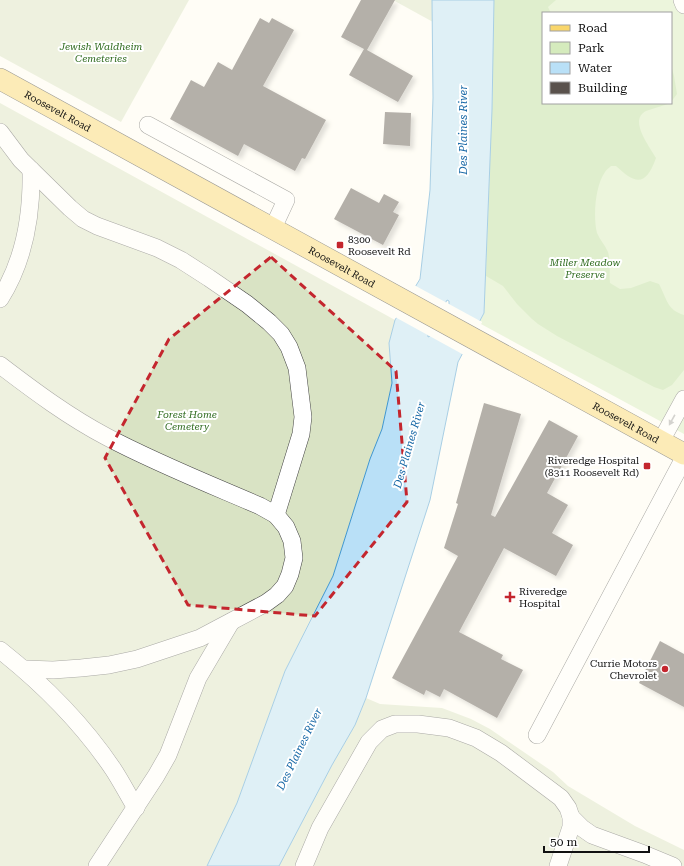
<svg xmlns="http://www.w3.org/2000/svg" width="684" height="866" viewBox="0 0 684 866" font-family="'Roboto Serif',serif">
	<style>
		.green { fill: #d5ebbd; fill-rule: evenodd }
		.forest { fill: #b9dc9c }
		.cemetery { fill: #d9e3c4 }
		.water { fill: #b9e0f7; stroke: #3f96cf; fill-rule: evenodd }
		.pier { fill: #fffdf5 }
		.building { fill: #5a524d; filter: url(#shadow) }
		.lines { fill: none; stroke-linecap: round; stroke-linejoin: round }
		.minor-casing { stroke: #444; stroke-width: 18 }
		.major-casing { stroke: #222; stroke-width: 22 }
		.minor { stroke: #fff; stroke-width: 17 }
		.major { stroke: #f9d66b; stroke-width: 21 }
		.oneway { fill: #a0a0a0 }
		.marked { fill: none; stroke: #c4262e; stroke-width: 3; stroke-dasharray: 8 5; stroke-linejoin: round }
		.poi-dot { fill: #c4262e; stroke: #fff; stroke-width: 1.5 }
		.labels { text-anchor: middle; stroke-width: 4; stroke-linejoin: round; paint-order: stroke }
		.park-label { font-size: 10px; font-style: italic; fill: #2f6b1f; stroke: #fff }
		.street-label { font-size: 10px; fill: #111; stroke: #fff }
		.poi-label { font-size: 10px; fill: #111; stroke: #fff; text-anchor: start }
		.water-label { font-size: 11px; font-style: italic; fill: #1768a6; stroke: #fff }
	</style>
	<defs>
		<filter id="shadow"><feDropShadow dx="3.5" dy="3.5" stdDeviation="2" flood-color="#0004"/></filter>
	</defs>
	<rect width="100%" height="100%" fill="#fffdf5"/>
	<path class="green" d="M494 0H684V434L481 324 482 322 480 321 484 313ZM543 13H671V103H543Z"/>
	<g class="forest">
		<path d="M494 0H556L548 7 551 13H543V103H671C663 106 654 108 646 111 628 120 650 147 656 158 646 186 636 185 616 166H611C609 168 606 170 605 172 595 186 593 217 597 233 600 240 605 245 608 252 611 262 609 273 610 283L620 289 631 288 650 281 659 284C667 299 667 310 684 315V370L672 385 663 390 654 387 557 336 538 324 532 319 517 304 503 286 486 276 492 110Z"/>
		<polygon points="671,65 674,76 677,94 671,102"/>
	</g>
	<g class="cemetery">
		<polygon points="0,0 189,0 121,122 0,56"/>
		<polygon points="393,0 432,0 433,22"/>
		<polygon points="0,103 395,320 389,343 392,383 382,429 370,459 333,576 285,671 237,803 207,866 0,866"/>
		<polygon points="366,698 380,704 442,708 471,719 490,729 553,772 568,786 635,826 684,850 684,866 279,866 332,765 355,725"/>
	</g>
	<path class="water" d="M432 0H494L492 110 484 313 458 362 430 500 366 698 355 725 332 765 279 866H207L237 803 285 671 333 576 370 459 382 429 392 383 389 343 395 320 420 279 430 190 433 98ZM447 300 449 301V304L430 336 428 337V335Z"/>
	<polygon class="pier" points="414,285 482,322 464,355 395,317"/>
	<g class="building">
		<polygon points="361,0 395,0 367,50 413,76 398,102 349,75 364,49 341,37"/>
		<polygon points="260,18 269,23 272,18 294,30 263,86 326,120 305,159 302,158 295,171 244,144 238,156 170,119 191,80 204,87 218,62 232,70"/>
		<polygon points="385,112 411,113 410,146 383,144"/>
		<polygon points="351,188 379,203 384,194 399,202 393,212 399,215 383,245 334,219"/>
		<polygon points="484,403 521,414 491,515 495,517 549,420 578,436 547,493 568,505 552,533 573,545 556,576 504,548 459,632 503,655 501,659 523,670 497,718 444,689 440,697 426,690 424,695 392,678 458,556 444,548 458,504 456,503"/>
		<polygon points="660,641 684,654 684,707 639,683"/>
	</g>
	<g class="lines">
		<defs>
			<g id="minor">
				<polyline points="682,0 684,5"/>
				<polyline points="148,125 286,200 273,228"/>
				<polyline points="0,132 21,160 70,208 83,219 97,226 157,248 181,260 209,278 247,304 269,322 281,334 289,347 297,368 303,417 301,434 276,515"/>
				<path d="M0 299C24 261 32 214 31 170"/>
				<path d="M0 365C34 391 69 417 107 437 156 463 209 484 260 506L276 515 286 527 292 541 294 558 290 574 285 586 277 595 266 603 200 638 137 659 109 665 81 668 53 670 25 669"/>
				<polyline points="661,441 684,399"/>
				<path d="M0 650C43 684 82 723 113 769 121 781 128 795 136 808"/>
				<polyline points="537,735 684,458"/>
				<polyline points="571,817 582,828 592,835 644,854 673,866"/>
				<polyline points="97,866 156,776 168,755 198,678 231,622"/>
				<polyline points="304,866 320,828 369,742 382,729 395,724 418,724 449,728 476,738 501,753 561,798 568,808 571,817 571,827 558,866"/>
			</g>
			<g id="major">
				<path id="s1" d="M0 79 684 454"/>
			</g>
		</defs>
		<use href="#minor" class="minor-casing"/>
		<use href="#major" class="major-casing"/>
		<use href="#minor" class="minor"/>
		<use href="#major" class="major"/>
	</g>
	<defs><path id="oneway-solid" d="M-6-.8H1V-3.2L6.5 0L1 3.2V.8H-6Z"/></defs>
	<use class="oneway" href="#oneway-solid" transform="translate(672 420) rotate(119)"/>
	<path d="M0 0H684V866H0ZM271 257 396 371 407 502 315 616 188 605 105 458 169 339Z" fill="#fffdf5" fill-opacity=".55" fill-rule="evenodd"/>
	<path class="marked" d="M271 257 396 371 407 502 315 616 188 605 105 458 169 339Z"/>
	<g class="poi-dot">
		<rect x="336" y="241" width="8" height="8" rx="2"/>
		<rect x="643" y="462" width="8" height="8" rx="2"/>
		<path d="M508 591h4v4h4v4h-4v4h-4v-4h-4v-4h4z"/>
		<circle cx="665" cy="669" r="4"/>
	</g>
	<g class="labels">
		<g class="park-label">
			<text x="101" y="50">Jewish Waldheim<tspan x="101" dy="12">Cemeteries</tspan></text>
			<text x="585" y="266">Miller Meadow<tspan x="585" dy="12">Preserve</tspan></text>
			<text x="187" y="418">Forest Home<tspan x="187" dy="12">Cemetery</tspan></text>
		</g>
		<g class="street-label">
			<text dy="4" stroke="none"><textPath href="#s1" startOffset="66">Roosevelt Road</textPath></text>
			<text dy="4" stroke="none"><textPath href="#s1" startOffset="390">Roosevelt Road</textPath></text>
			<text dy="4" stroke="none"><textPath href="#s1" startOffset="714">Roosevelt Road</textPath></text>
		</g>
		<g class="poi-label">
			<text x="348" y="243">8300<tspan x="348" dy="12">Roosevelt Rd</tspan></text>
			<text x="639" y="464" text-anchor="end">Riveredge Hospital<tspan x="639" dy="12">(8311 Roosevelt Rd)</tspan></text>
			<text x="519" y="595">Riveredge<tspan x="519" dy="12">Hospital</tspan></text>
			<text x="657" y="667" text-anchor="end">Currie Motors<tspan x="657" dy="12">Chevrolet</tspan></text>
		</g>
		<g class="water-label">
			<text transform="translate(463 130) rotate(-90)" y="4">Des Plaines River</text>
			<text transform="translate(409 445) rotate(-74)" y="4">Des Plaines River</text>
			<text transform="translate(299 749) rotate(-64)" y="4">Des Plaines River</text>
		</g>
	</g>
	<rect x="542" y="12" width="130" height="92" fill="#ffffff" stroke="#a0a0a0"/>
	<rect x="550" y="25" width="20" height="6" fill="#f9d66b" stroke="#a0a0a0"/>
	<text x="578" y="32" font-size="12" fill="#111111">Road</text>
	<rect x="550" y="42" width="20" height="12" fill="#d5ebbd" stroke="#a0a0a0"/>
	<text x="578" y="52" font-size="12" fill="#111111">Park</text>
	<rect x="550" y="62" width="20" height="12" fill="#b9e0f7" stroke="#a0a0a0"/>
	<text x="578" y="72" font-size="12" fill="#111111">Water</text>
	<rect x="550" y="82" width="20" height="12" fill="#5a524d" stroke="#a0a0a0"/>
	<text x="578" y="92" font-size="12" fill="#111111">Building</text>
	<path d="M544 846v6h105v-6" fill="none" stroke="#111111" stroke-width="2"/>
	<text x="550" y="846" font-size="12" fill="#111111" stroke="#ffffff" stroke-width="3" paint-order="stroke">50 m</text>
</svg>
